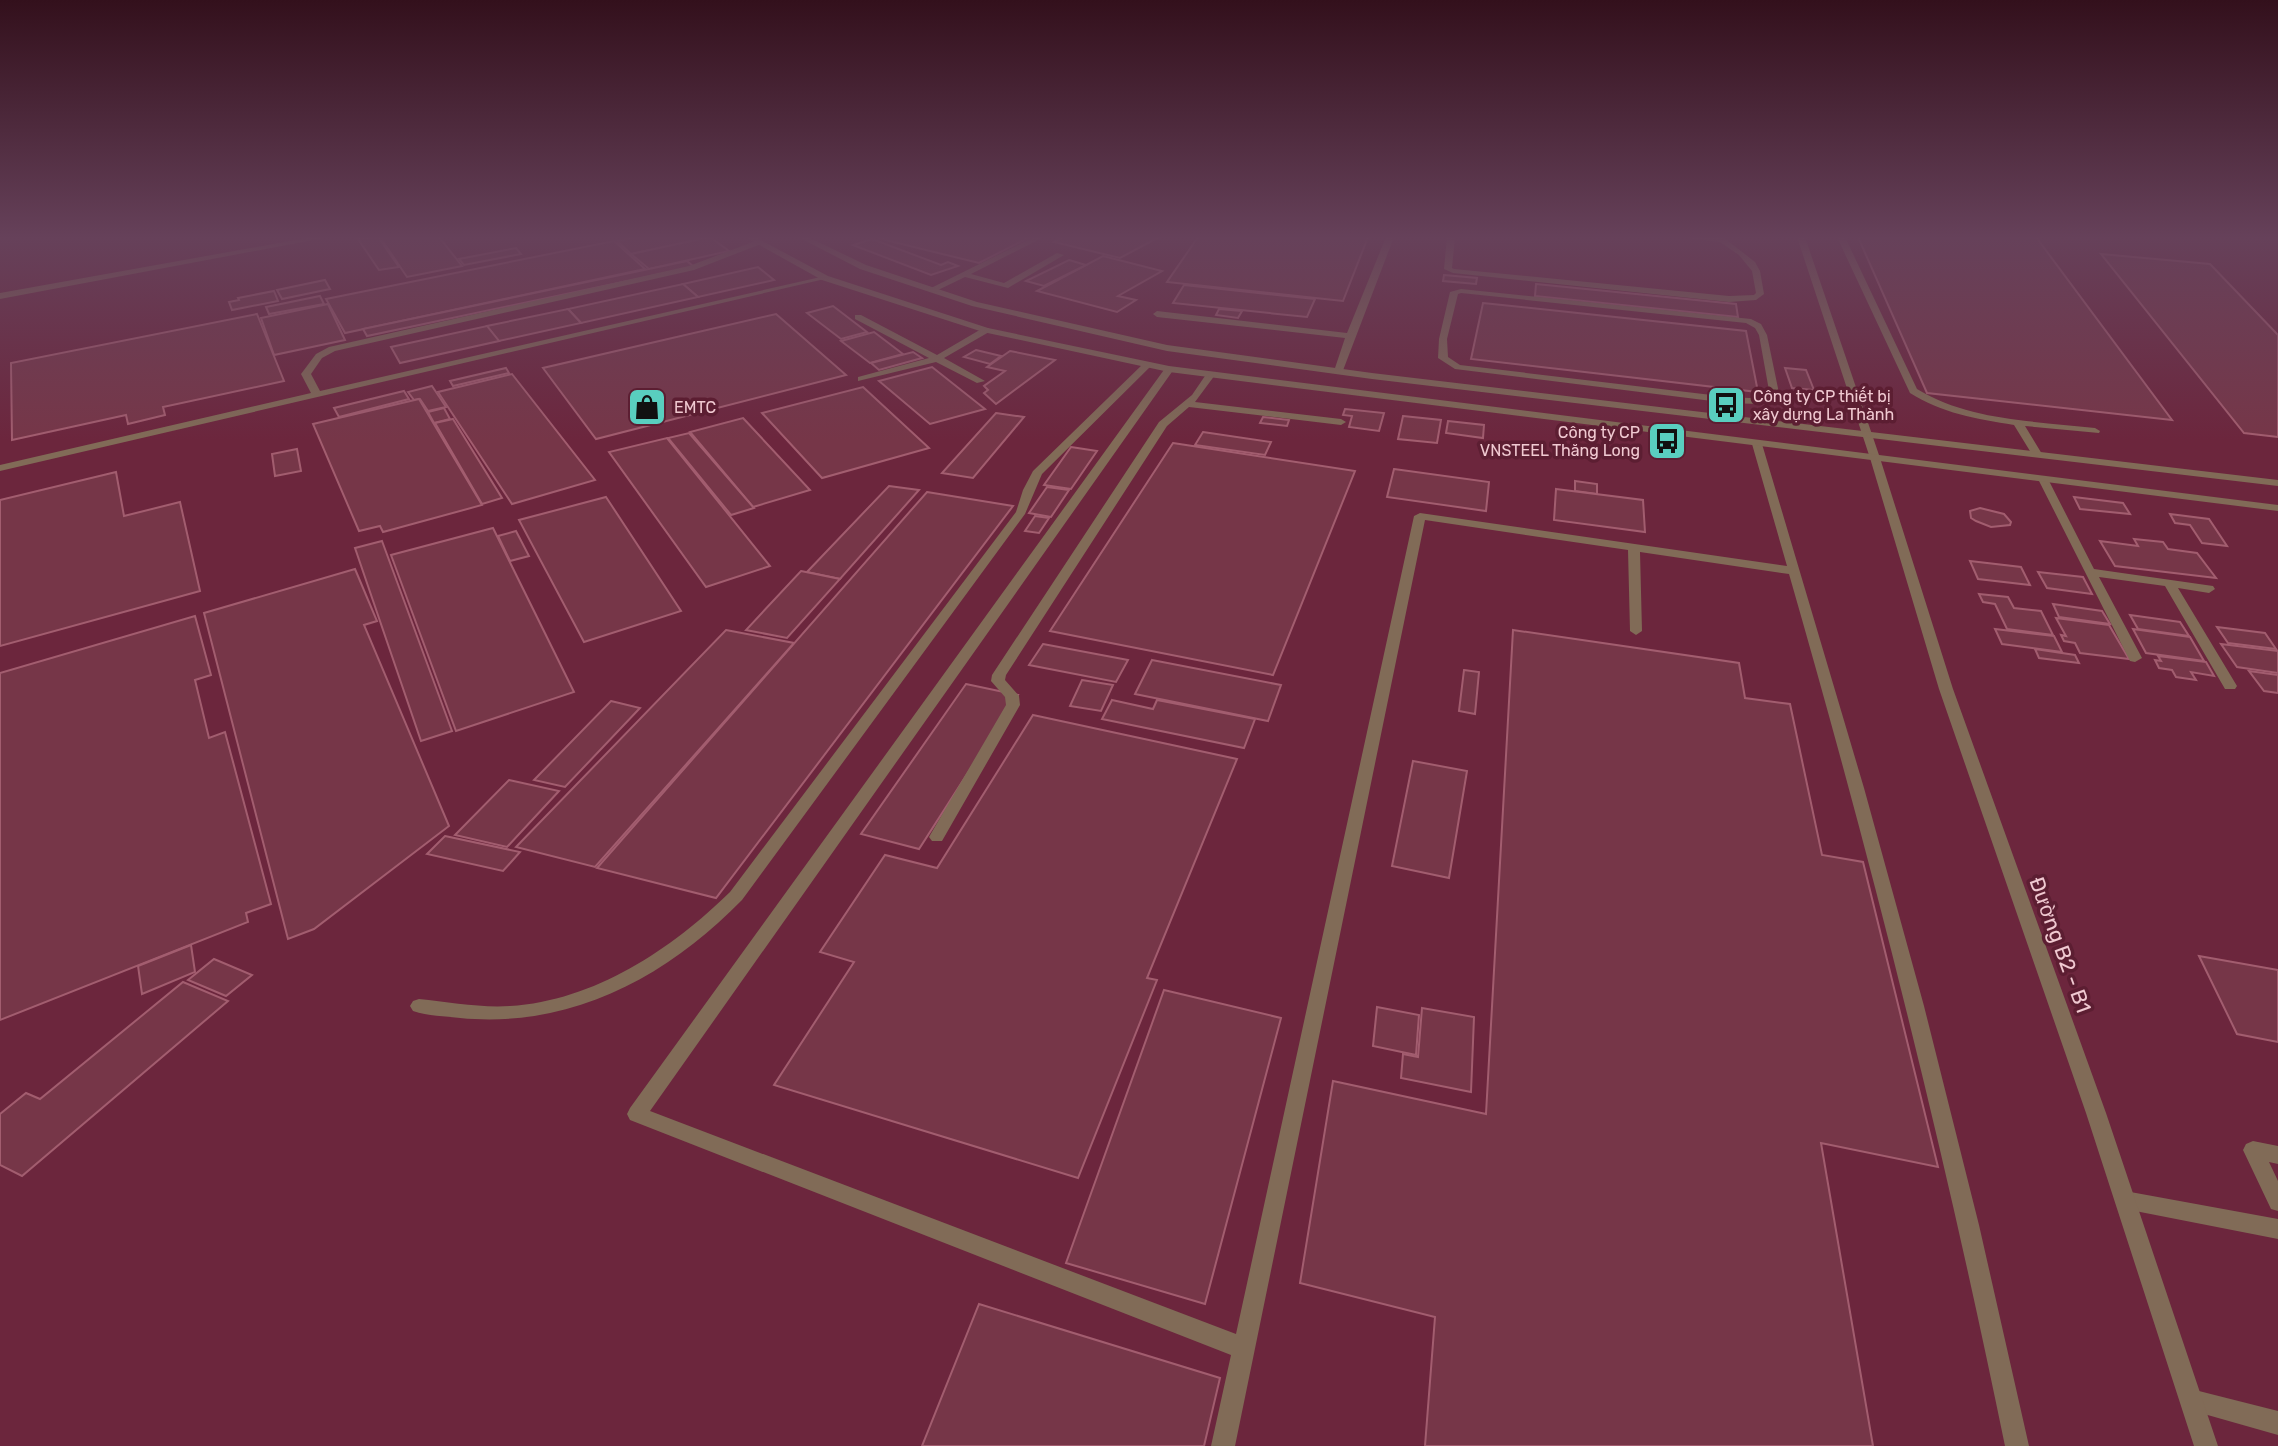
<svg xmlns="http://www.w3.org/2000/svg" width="2278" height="1446" viewBox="0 0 2278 1446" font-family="Rubik,sans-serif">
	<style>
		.built { fill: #6c263d }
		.building { fill: #763648; stroke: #a25d6f; stroke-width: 2 }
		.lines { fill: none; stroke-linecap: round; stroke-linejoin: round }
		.service { fill: #816b57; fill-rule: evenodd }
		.minor { fill: #816b57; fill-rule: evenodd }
		.tertiary { fill: #816b57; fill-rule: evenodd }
		.labels { text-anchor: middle; stroke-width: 7; stroke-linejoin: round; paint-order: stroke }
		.far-poi-label { font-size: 16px; fill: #f0c9d1; stroke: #5c1e32; text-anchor: start }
		.near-street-label { font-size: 21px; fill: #f0c9d1; stroke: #5c1e32 }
	</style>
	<rect width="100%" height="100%" fill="#5c1e32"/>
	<rect class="built" x="0" y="237" width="2278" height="1209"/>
	<g class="building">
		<polygon points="378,237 399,267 379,270 358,239"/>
		<polygon points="380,237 439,237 462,266 407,277"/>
		<polygon points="636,237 710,237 631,254 617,241"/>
		<polygon points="710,237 729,251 649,269 631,254"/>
		<polygon points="885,237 1030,237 979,263 881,239"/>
		<polygon points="1064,237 1159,237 1120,258 1054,242"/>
		<polygon points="1198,237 1368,237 1343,301 1167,282"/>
		<polygon points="1858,237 2036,237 2172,420 1927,393"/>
		<polygon points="872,239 941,265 948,262 958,266 931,275 853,245"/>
		<polygon points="614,241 645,269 345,333 326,299"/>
		<polygon points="516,248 521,254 464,265 459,259"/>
		<polygon points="2101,254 2210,264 2278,335 2278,437 2244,433"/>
		<polygon points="1103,256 1162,271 1118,296 1136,300 1117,312 1037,291"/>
		<polygon points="1069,260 1086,265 1044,286 1026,281"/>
		<polygon points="687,261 694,267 367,336 363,329"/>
		<polygon points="758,267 774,280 698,297 683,284"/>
		<polygon points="1444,275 1477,278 1476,284 1443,281"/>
		<polygon points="325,280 330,289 282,299 277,290"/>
		<polygon points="683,284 698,297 581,323 568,309"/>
		<polygon points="1536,284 1736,304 1738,317 1535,296"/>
		<polygon points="1184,285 1315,299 1307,317 1173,303"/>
		<polygon points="274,291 278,301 232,310 229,302 239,300 238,298"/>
		<polygon points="320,296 324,304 269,314 266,307"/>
		<polygon points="1483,303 1746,331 1758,392 1471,359"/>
		<polygon points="328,304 345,340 274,355 261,318"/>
		<polygon points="833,306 867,332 841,339 807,313"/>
		<polygon points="568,309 581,323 499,341 487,326"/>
		<polygon points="1219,309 1242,311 1238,318 1216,315"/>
		<polygon points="257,314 284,381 163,407 165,415 128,424 126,415 12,440 11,363"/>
		<polygon points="776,314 846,375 596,439 543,368"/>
		<polygon points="487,326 499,341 400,363 391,347"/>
		<polygon points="874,332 903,354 870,363 841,341"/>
		<polygon points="976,350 1001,356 990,364 964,357"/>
		<polygon points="1010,351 1055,360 996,404 984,393 988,390 984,386 1005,371 987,367"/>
		<polygon points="913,352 922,358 879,370 871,363"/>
		<polygon points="932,367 985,409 930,424 879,381"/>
		<polygon points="506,368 509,373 453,386 450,381"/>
		<polygon points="1785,368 1806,370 1814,390 1792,388"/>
		<polygon points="512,374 595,480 512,504 438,392"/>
		<polygon points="432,386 446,407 428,411 420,399 414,400 408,392"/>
		<polygon points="863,387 929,448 822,478 762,413"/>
		<polygon points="404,391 409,399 339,417 334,408"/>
		<polygon points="419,399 482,505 383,532 380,526 359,531 313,424"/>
		<polygon points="444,408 450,419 434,423 428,412"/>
		<polygon points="1345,409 1384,413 1379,431 1349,427 1352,416 1343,415"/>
		<polygon points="996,413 1024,417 973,478 942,473"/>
		<polygon points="1403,416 1441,420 1437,443 1398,439"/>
		<polygon points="1263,417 1289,420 1287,426 1260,423"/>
		<polygon points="743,418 810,490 753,507 690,432"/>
		<polygon points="453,419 502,498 482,504 435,423"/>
		<polygon points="1448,421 1484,425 1483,438 1446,433"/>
		<polygon points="1203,432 1271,442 1265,455 1195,445"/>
		<polygon points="689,433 754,508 731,515 668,438"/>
		<polygon points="667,438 770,566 706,587 609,452"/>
		<polygon points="1173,443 1355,471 1273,675 1050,631"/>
		<polygon points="1071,447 1097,451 1071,489 1044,485"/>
		<polygon points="297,449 301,471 275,476 272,454"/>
		<polygon points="1394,469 1489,482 1486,511 1387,497"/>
		<polygon points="116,472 124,516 180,502 200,591 0,646 0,500"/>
		<polygon points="1575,481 1597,484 1597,494 1575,491"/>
		<polygon points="889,486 919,490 840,579 807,572"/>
		<polygon points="1047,487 1069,490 1051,517 1029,513"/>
		<polygon points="1556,489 1643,500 1645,532 1554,520"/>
		<polygon points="927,492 1013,506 716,898 597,868"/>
		<polygon points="606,497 681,611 584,642 519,520"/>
		<polygon points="2074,497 2123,503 2130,514 2080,509"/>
		<polygon points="1980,508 2004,514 2011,522 2010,525 1991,527 1976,521 1971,518 1970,511"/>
		<polygon points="2170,514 2209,519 2227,546 2202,543 2190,525 2175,523"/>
		<polygon points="1035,516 1049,518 1039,533 1025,531"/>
		<polygon points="493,528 574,692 456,731 391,555"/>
		<polygon points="516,531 529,556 510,561 498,536"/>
		<polygon points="2134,539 2163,542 2168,549 2197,553 2216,578 2115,566 2100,541 2138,546"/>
		<polygon points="382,541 452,731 421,741 355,548"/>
		<polygon points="1970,561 2021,567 2030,585 1978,579"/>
		<polygon points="355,569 377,621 364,625 449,826 314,929 288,939 204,613"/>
		<polygon points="801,571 840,579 787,638 746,630"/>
		<polygon points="2038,572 2083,577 2092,594 2047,588"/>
		<polygon points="1979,594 2008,597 2014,608 2041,611 2053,635 2007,629 1995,604 1983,602"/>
		<polygon points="2053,604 2102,611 2110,624 2059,617"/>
		<polygon points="2130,615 2180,622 2189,636 2138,629"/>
		<polygon points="195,616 211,675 195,680 209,738 225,732 271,904 246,913 248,922 0,1020 0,673"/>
		<polygon points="2056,618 2109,625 2129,659 2080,653 2075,643 2064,641 2061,635 2066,636"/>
		<polygon points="2217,627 2265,633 2276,649 2228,643"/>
		<polygon points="1995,629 2054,636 2062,652 2002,644"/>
		<polygon points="2133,629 2190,637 2204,661 2146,653"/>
		<polygon points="726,630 794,643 595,867 516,847"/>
		<polygon points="1513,630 1739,663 1745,698 1790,704 1822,855 1863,862 1938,1167 1821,1143 1873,1446 1425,1446 1435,1317 1300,1283 1333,1081 1486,1114"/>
		<polygon points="1043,644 1128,660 1116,682 1029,665"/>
		<polygon points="2221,644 2278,651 2278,673 2237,667"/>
		<polygon points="2035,649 2075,655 2079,663 2039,658"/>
		<polygon points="2158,656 2206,662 2214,676 2191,672 2196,680 2176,677 2172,670 2159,668 2155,660 2161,661"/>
		<polygon points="1152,660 1281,685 1268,721 1135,694"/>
		<polygon points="1464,670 1479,672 1475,714 1459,711"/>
		<polygon points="2249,671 2278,675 2278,693 2264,691"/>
		<polygon points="1082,680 1113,685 1101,711 1070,706"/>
		<polygon points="966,684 1018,695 919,849 861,834"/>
		<polygon points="1112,700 1153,709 1157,700 1255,719 1244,748 1102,719"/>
		<polygon points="611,701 640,708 565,787 534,780"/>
		<polygon points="1033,715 1237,759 1147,978 1157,980 1078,1178 774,1085 854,962 820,952 885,855 937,868"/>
		<polygon points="1413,761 1467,771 1449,878 1392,866"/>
		<polygon points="509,780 559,791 507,847 455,835"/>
		<polygon points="445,836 520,852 503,871 427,854"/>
		<polygon points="191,945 195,972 142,994 138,966"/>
		<polygon points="2199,956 2278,970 2278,1042 2237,1034"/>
		<polygon points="214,959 252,975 226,996 188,980"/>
		<polygon points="183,982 228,1001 22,1176 0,1165 0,1114 26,1093 40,1099"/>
		<polygon points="1164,990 1281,1018 1205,1304 1066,1263"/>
		<polygon points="1377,1007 1419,1015 1416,1055 1373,1046"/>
		<polygon points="1422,1008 1474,1017 1471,1092 1401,1078 1403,1054 1418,1057"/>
		<polygon points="979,1304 1220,1378 1204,1446 922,1446"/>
	</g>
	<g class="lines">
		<g class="service">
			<polygon points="312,237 329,237 0,299 0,293"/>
			<polygon points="1034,237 1044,237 971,274 1004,283 1057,253 1064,255 1008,288 965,277 936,291 929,289"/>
			<polygon points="1386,237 1394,237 1342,373 1334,371 1345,338 1157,317 1153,314 1157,311 1347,333"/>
			<polygon points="1447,237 1455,237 1452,268 1454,269 1729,296 1754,295 1756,293 1752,271 1739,255 1720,242 1678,237 1723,237 1755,262 1760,271 1764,294 1756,300 1729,302 1453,273 1444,269"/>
			<path d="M1837 237H1845L1917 389C1969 421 2036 421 2095 428L2100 431 2099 433 2025 426 2042 454 2037 457 2033 456 2014 425C1977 419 1941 413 1910 393Z"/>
			<polygon points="758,240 762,242 761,244 694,270 335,351 322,358 311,374 320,391 825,276 829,278 0,471 0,465 311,393 301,374 316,354 329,347 689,266"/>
			<path d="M1461 289 1751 319 1761 324 1767 335 1780 398C1764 407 1738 403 1720 402L1455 369 1438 358 1439 339 1450 292ZM1461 293 1746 323 1755 328 1759 335 1770 396 1749 398 1720 396 1460 365 1448 357 1447 339 1458 294Z"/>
			<polygon points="855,315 861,315 937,355 983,328 989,328 989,332 944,358 985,381 977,383 936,362 858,381 858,377 929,358 855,319"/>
			<path d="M1144 363 1152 365 1042 474 1025 514 742 900C667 977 570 1029 460 1018 445 1016 428 1016 413 1011L410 1006 413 1001 419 999C449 1002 480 1008 510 1006 594 1001 672 949 730 892L1016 512 1023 490 1033 471Z"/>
			<path d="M1166 367 1174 369 650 1111 1236 1334 1414 516 1420 513 1787 566 1752 444 1757 441 1762 444 1864 788 1924 1006 1979 1225 2029 1446H2005C1945 1152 1872 862 1789 574L1640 552 1642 631 1636 635 1630 631 1628 550 1425 520 1235 1446H1211L1231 1355 630 1120 627 1114 630 1108Z"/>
			<polygon points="1210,372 1215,375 1195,402 1341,419 1346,422 1341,425 1189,407 1167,426 1006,675 1005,680 1019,696 1020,705 942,841 932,841 929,837 1006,705 1005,697 991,681 992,675 1159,422 1192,395 1207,373"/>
			<polygon points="2043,476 2048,479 2094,569 2213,586 2215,589 2209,593 2178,588 2237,686 2235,689 2225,689 2165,586 2099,577 2142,658 2135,662 2130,661 2038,479"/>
			<polygon points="2253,1141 2278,1146 2278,1164 2269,1162 2278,1181 2278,1211 2271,1209 2243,1150 2246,1144"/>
			<polygon points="2125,1191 2278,1219 2278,1239 2125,1209 2118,1207 2115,1200 2118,1193"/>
			<polygon points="2191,1389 2278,1411 2278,1435 2183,1408 2180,1400 2183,1392"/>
		</g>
		<polygon class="minor" points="1797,237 1805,237 1880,458 1953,689 2106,1113 2218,1446 2194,1446 2086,1113 1939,689 1870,458"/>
		<g class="tertiary">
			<polygon points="745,237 755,237 828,276 988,328 1169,366 2278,505 2278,511 1169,372 983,332 822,280"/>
			<polygon points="798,237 808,237 866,265 977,302 1167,345 1372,373 2278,480 2278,486 1372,379 1167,351 972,306 860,269"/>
		</g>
	</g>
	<linearGradient id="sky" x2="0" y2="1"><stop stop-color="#33101c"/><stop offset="0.54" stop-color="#66415a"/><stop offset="1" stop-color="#66415a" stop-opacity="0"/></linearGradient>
	<rect width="2278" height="440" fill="url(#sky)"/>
	<defs>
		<symbol id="bus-square" viewBox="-11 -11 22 22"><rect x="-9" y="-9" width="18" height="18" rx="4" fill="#59cebf" stroke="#5c1e32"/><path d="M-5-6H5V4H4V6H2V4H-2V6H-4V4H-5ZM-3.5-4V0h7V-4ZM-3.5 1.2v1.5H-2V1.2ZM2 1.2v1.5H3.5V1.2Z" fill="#111"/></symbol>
		<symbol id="shop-square" viewBox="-11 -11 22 22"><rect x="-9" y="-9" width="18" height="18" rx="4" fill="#59cebf" stroke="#5c1e32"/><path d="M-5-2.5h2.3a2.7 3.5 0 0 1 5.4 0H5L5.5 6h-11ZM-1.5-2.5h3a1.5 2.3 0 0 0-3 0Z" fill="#111"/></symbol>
	</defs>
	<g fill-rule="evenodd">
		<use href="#bus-square" x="1704" y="383" width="44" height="44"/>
		<use href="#shop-square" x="625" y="385" width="44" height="44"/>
		<use href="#bus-square" x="1645" y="419" width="44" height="44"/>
	</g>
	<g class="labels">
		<g class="far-poi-label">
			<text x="1753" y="402">Công ty CP thiết bị<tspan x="1753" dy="18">xây dựng La Thành</tspan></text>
			<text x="674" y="413">EMTC</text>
			<text x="1640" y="438" text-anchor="end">Công ty CP<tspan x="1640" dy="18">VNSTEEL Thăng Long</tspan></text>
		</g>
		<g class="near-street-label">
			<text transform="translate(2060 945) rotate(70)" y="7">Đường B2 - B1</text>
		</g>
	</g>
</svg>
